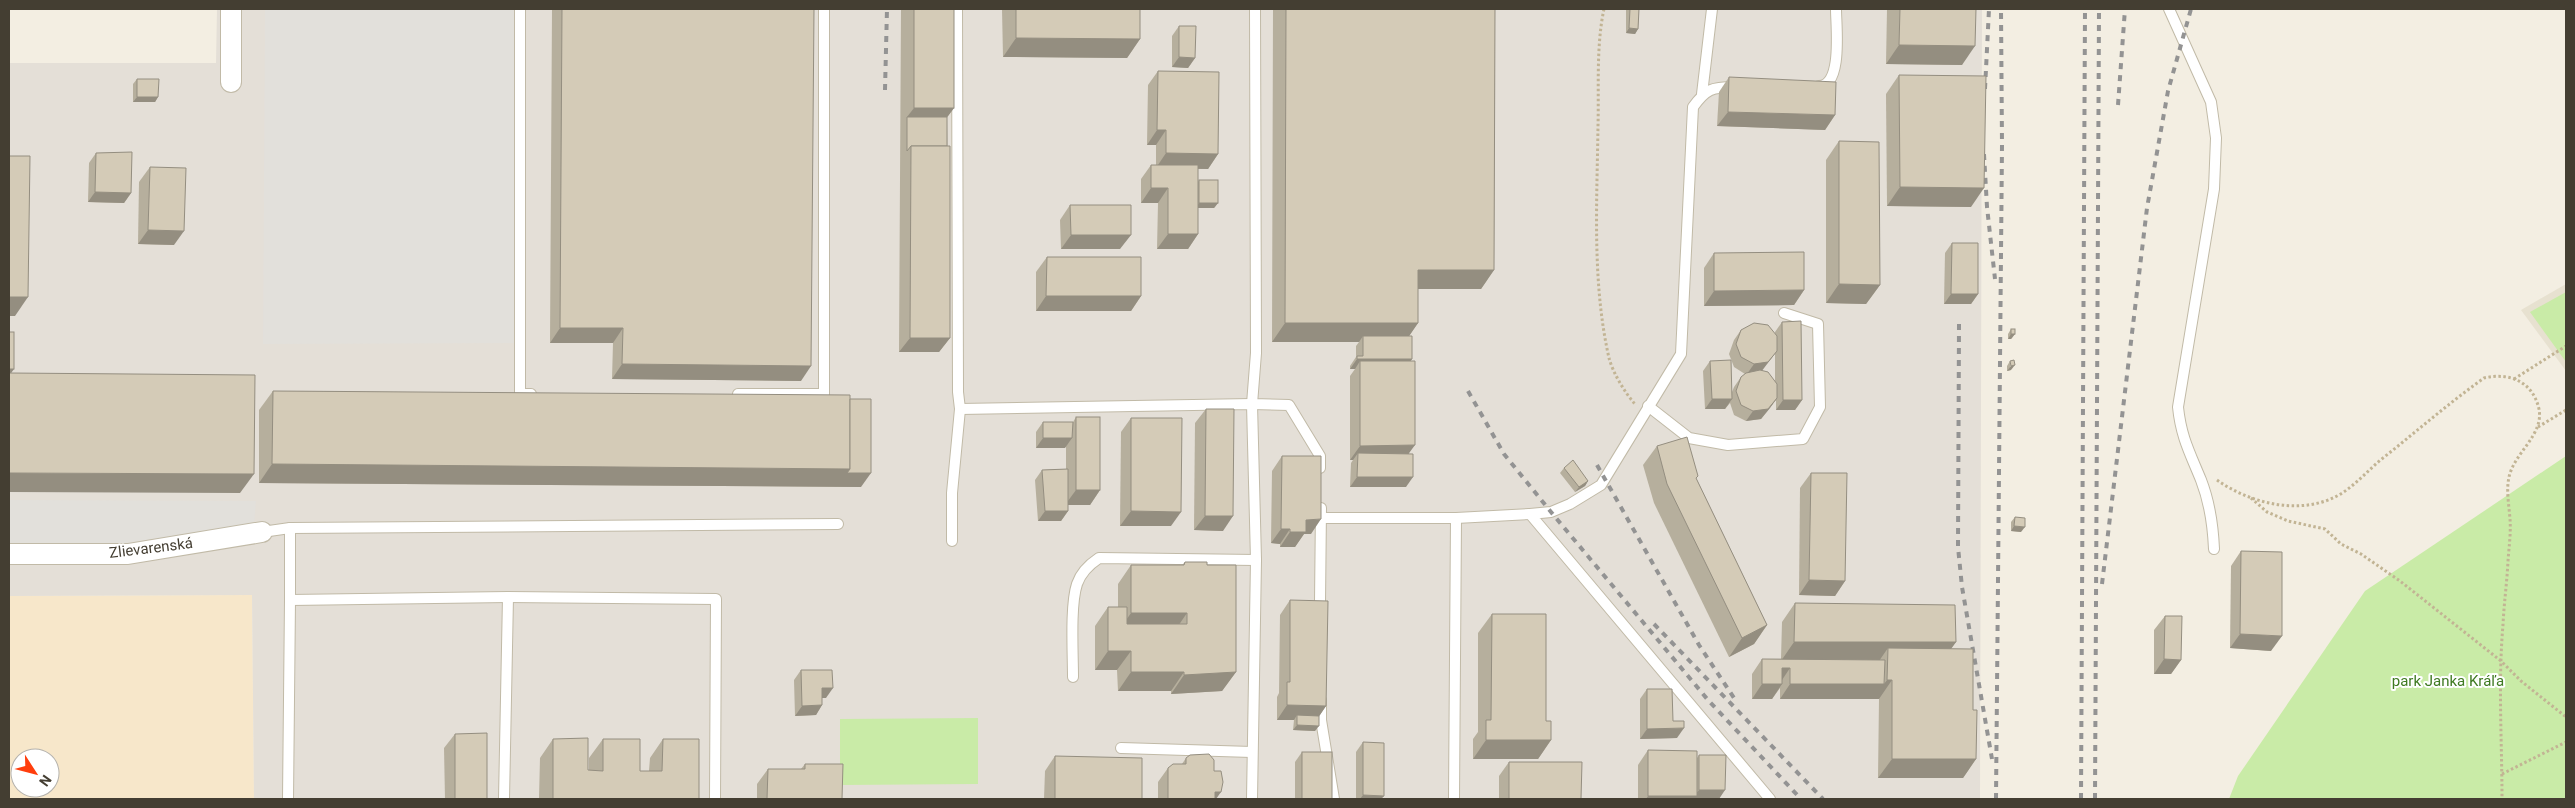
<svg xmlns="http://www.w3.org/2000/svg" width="2575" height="808" viewBox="0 0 2575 808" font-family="Roboto,sans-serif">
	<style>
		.residential { fill: #e7e1d0 }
		.commercial { fill: #f7e7ca; fill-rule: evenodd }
		.industrial { fill: #e4dfd7 }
		.green { fill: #c9eba7 }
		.parking { fill: #e2e0db }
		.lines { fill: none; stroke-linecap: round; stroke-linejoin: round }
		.lane-casing { stroke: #c1baa7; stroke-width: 12 }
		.street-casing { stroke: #c1baa7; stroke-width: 22 }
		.path { stroke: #c2b494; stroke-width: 3; stroke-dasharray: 2.5 2.5; stroke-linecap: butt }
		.lane { stroke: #fff; stroke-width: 10 }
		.street { stroke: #fff; stroke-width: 20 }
		.rail { stroke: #939393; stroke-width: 4; stroke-dasharray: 6 6; stroke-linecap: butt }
		.wall { fill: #b6af9d; fill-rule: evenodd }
		.shaded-wall { fill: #948e80 }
		.building { fill: #d4cbb7; stroke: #948e80 }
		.labels { text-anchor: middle; stroke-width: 4; stroke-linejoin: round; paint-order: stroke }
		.street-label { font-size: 15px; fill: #443e32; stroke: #fff }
		.park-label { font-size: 15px; fill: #3f7a22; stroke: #fff }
	</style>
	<rect width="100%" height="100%" fill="#f3eee2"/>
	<polygon class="residential" points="2566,284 2566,371 2521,310"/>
	<path class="commercial" d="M252 595 254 799H9V596ZM20 758H50V788H20Z"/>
	<polygon class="industrial" points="217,9 1982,9 1980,799 254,799 252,595 9,596 9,63 216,63"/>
	<g class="green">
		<polygon points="2566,292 2566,362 2530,312"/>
		<polygon points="2566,456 2566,799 2229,799 2238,776 2365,591"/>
		<polygon points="978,718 978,784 840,785 840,719"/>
	</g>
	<g class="parking">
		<polygon points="265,9 526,9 522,343 263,344"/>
		<polygon points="9,500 256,501 254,525 145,544 9,547"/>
	</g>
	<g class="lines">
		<defs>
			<g id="lane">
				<polyline points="520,9 520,394 531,394"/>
				<polyline points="957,9 958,392 960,409 1252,404 1256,560 1252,799"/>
				<polyline points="1255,9 1256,353 1252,404 1289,405 1320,456 1320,468"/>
				<path d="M2169 9 2211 102 2216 138 2214 189 2178 407C2181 437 2190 453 2201 480 2210 503 2213 526 2214 549"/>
				<path d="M1819 86C1843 86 1836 26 1836 9"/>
				<path d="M1734 87C1712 87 1706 89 1693 107L1681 354 1601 485 1570 504 1551 512 1530 514 1770 799"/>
				<polyline points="1702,94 1712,9"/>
				<polyline points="738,394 824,394 824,9"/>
				<polyline points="1648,406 1689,438 1728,445 1803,439 1820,407 1818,324 1784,313"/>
				<polyline points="1321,518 1456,518 1530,514"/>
				<polyline points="262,532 290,528"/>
				<polyline points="952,541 952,493 960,409"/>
				<polyline points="1320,602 1321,508"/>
				<path d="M1073 677C1073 653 1070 605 1077 584 1081 572 1090 564 1099 558L1256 560"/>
				<polyline points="1321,700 1321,720 1334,799"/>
				<polyline points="1121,748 1252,752"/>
				<polyline points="288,799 290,600"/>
				<polyline points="504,799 508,597"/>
				<polyline points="715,799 716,599 508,597 290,600 290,528 838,524"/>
				<polyline points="1454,799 1456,518"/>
			</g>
			<g id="street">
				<polyline points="231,82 231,9"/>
				<polyline points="9,554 128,554 262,532"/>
			</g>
		</defs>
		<use href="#lane" class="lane-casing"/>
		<use href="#street" class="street-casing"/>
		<g class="path">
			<path d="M1604 9C1596 46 1599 88 1598 126 1597 203 1592 283 1609 358 1613 373 1625 393 1635 404"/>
			<polyline points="2514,379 2566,346"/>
			<polyline points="2538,427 2566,410"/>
			<path d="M2217 480C2251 504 2301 516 2339 495 2356 485 2368 470 2383 458 2417 431 2449 403 2484 378 2510 372 2533 382 2539 409 2544 435 2514 453 2509 477 2506 491 2509 505 2510 519 2511 533 2509 547 2508 561 2507 582 2504 603 2503 625 2498 682 2502 742 2502 799"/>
			<polyline points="2251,498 2267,512 2288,521 2325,529 2341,544 2361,554 2400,581 2501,661 2521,681 2566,717"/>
			<polyline points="2502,774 2566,742"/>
		</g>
		<use href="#lane" class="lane"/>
		<use href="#street" class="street"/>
		<g class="rail">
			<polyline points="1985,89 1989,9"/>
			<polyline points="885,90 887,9"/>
			<polyline points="2118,105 2125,9"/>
			<polyline points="1984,154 1987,207 1995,279"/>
			<polyline points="1959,324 1958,547 1962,587 1992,759"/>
			<polyline points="1468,391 1504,454 1551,512 1708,700 1801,799"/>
			<polyline points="1597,465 1699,645 1736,701"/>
			<polyline points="2102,584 2147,208 2168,91 2191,9"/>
			<polyline points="1654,624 1823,799"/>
			<polyline points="1996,799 2002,145 2001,9"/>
			<polyline points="2081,799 2085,9"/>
			<polyline points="2095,799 2099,9"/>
		</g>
	</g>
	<g class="wall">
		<polygon points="552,9 814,9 801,381 612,379 613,343 550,343"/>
		<polygon points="901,9 954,9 954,108 947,117 950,338 939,352 899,352"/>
		<polygon points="1002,9 1140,9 1140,39 1127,58 1003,57"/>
		<polygon points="1273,9 1495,9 1494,270 1481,289 1418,289 1418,323 1409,336 1412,359 1410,361 1409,454 1406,487 1350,487 1351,463 1353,460 1350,460 1350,376 1355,369 1350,369 1350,366 1356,357 1356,346 1359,342 1272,342"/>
		<polygon points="1627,9 1639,9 1638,29 1635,34 1626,33 1626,10"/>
		<polygon points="1887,9 1976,9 1962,65 1886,64"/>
		<polygon points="1179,26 1195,58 1188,68 1172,67 1172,36"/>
		<polygon points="1158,71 1218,154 1208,169 1198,169 1198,182 1199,180 1218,203 1214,208 1198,208 1198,234 1188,249 1157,249 1158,203 1141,203 1141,179 1151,165 1156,165 1156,145 1147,145 1148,85"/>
		<polygon points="1899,75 1971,207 1887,206 1886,94"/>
		<polygon points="1729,77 1835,115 1825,130 1717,126 1719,92"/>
		<polygon points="137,79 158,97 155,102 133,102 133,84"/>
		<polygon points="1839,141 1880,285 1866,304 1826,303 1826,160"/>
		<polygon points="96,153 131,193 124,203 88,202 89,163"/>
		<polygon points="150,167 174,245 138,244 139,182"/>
		<polygon points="1070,205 1120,249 1061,249 1060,220"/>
		<polygon points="1952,243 1978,294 1971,304 1944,304 1945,253"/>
		<polygon points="1714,253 1804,290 1794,305 1704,306 1704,268"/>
		<polygon points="1047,257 1141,296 1131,311 1036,311 1036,272"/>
		<path d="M1782 322 1802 400 1795 410H1776V400L1761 419 1746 421 1734 415 1730 403 1725 409H1705L1703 371 1710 361 1732 392 1734 387 1741 377 1745 374 1734 367 1729 354 1734 340 1741 330 1775 334V332ZM1775 353V382L1762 370Z"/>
		<polygon points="2011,329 2015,334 2011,339 2008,339 2008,334"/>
		<polygon points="2010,361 2011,370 2007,371 2007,366"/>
		<polygon points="273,391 850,399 861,487 259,483 259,410"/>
		<polygon points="1206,409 1223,531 1194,530 1195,423"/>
		<polygon points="1076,417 1100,490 1090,505 1068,505 1068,511 1061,521 1038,521 1035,480 1042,470 1066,469 1066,447 1036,448 1036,432 1043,422 1073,422"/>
		<polygon points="1131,418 1171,526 1120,526 1121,432"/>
		<polygon points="1657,446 1696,478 1767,625 1754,644 1729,657 1654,503 1643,465"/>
		<polygon points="1282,456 1311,534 1304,534 1295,547 1280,547 1280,544 1271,543 1272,471"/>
		<polygon points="1564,468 1588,481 1585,486 1575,492 1560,473"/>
		<polygon points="1811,473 1845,581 1835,596 1799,595 1800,488"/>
		<polygon points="2015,517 2021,532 2011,531 2011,522"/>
		<polygon points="2241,551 2271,651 2230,648 2231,566"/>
		<polygon points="1185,562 1207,565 1236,672 1222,691 1171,694 1171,691 1118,691 1117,670 1095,670 1095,626 1108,607 1118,607 1118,584 1131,565 1182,565"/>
		<polygon points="1290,600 1326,706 1319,716 1315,731 1293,730 1294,720 1277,720 1277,697 1279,693 1280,615"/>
		<polygon points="1795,603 1956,642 1951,649 1973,710 1976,759 1963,778 1878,778 1879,699 1780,699 1780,688 1772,699 1752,699 1752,674 1762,659 1781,659 1782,622"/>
		<polygon points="1492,614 1546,721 1551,740 1538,759 1473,759 1473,739 1478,732 1478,633"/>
		<polygon points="2165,616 2181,660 2171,674 2154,674 2154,630"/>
		<polygon points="801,670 826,698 822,698 822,705 816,715 795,716 794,680"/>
		<polygon points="1647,689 1673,721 1677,738 1640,739 1640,699"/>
		<polygon points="455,734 487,799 445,799 444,748"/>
		<polygon points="553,739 588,770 589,770 589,758 603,739 640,771 649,771 650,758 663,739 699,799 539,799 540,758"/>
		<polygon points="1363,742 1384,796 1381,799 1356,799 1356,752"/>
		<polygon points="1648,750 1697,758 1699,755 1719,799 1638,799 1638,765"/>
		<polygon points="1302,752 1332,799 1295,799 1295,762"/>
		<polygon points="1055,756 1142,799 1044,799 1045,771"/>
		<polygon points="1186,758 1214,771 1216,799 1158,799 1158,782 1168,768 1182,764"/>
		<polygon points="1509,762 1581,799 1499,799 1499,776"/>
		<polygon points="805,764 842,799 757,799 757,784 768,769 801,769"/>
	</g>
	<g class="shaded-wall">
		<polygon points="1629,28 1638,29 1635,34 1626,33"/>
		<polygon points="1016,38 1140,39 1127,58 1003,57"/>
		<polygon points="1899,45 1975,46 1962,65 1886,64"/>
		<polygon points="1179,57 1195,58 1188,68 1172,67"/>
		<polygon points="137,97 158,97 155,102 133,102"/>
		<polygon points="914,108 954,108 940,127 907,117"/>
		<polygon points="1728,112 1835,115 1825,130 1717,126"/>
		<polygon points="1157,130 1166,130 1156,145 1147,145"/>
		<polygon points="1166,153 1218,154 1208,169 1156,168"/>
		<polygon points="1900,187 1984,188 1971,207 1887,206"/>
		<polygon points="1151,188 1168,188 1158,203 1141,203"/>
		<polygon points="95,192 131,193 124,203 88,202"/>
		<polygon points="1199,203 1218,203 1214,208 1196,208"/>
		<polygon points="148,230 184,231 174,245 138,244"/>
		<polygon points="1168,234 1198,234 1188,249 1157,249"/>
		<polygon points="1071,235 1131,235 1120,249 1061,249"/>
		<polygon points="1418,270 1494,270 1481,289 1405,289"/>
		<polygon points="1839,284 1880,285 1866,304 1826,303"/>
		<polygon points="1804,290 1794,305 1704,306 1714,291"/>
		<polygon points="1951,294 1978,294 1971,304 1944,304"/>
		<polygon points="1046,296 1141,296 1131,311 1036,311"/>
		<polygon points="9,297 28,297 15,316 9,316"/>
		<polygon points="1285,323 1418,323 1405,342 1363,336 1359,342 1272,342"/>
		<polygon points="560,328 623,328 613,343 550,343"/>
		<polygon points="2011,334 2015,334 2011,339 2008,339"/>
		<polygon points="910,338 950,338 939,352 899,352"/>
		<polygon points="1777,351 1761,372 1747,374 1754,364"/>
		<polygon points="1357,359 1412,359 1405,369 1360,361 1355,369 1350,369"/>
		<polygon points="622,364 811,366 801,381 612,379"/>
		<polygon points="2015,365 2011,370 2007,371 2011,366"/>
		<polygon points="9,369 14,369 9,376"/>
		<polygon points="1777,398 1770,408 1761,419 1746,421 1753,411"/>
		<polygon points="1712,399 1732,399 1725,409 1705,409"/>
		<polygon points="1783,400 1802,400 1795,410 1776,410"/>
		<polygon points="1043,438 1072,438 1065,448 1036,448"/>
		<polygon points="1415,445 1404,460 1358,453 1353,460 1350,460 1360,446"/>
		<polygon points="272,464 850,469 871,473 861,487 259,483"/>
		<polygon points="9,473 254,474 240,493 9,492"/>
		<polygon points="1357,477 1413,477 1406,487 1350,487"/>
		<polygon points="1588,481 1585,486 1575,492 1579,487"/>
		<polygon points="1076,490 1100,490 1090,505 1065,505"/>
		<polygon points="1045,511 1068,511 1061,521 1038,521"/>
		<polygon points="1131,511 1181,512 1171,526 1120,526"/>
		<polygon points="1205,516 1233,516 1223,531 1194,530"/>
		<polygon points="1321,519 1311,534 1304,534 1295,547 1280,547 1290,532 1306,520"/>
		<polygon points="2014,526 2025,527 2021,532 2011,531"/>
		<polygon points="1281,529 1290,529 1280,544 1271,543"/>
		<polygon points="1809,580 1845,581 1835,596 1799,595"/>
		<polygon points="1131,613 1187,613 1174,632 1118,632"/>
		<polygon points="1767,625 1754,644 1729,657 1742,638"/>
		<polygon points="2240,634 2282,636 2271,651 2230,648"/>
		<polygon points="1794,642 1956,642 1942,661 1888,648 1879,661 1781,661"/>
		<polygon points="1108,651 1131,651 1117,670 1095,670"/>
		<polygon points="2164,659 2181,660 2171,674 2154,674"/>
		<polygon points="1782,668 1790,668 1780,683"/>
		<polygon points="1131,672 1184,672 1171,691 1118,691"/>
		<polygon points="1236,672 1222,691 1171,694 1184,675"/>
		<polygon points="1887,680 1892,680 1879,699 1780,699 1790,684 1884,684"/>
		<polygon points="1762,684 1782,684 1772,699 1752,699"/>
		<polygon points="822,688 833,688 826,698 816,698"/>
		<polygon points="822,705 816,715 795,716 802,706"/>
		<polygon points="1287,705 1326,706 1316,721 1297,715 1294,720 1277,720"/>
		<polygon points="1297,725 1319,726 1315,731 1293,730"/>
		<polygon points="1684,728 1677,738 1640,739 1647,729"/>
		<polygon points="1486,740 1551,740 1538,759 1473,759"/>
		<polygon points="1892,759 1976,759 1963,778 1878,778"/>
		<polygon points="1699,790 1725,790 1719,799 1646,799 1648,796 1694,796"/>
		<polygon points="1215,792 1221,792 1216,799 1210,799"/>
		<polygon points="1363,795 1384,796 1381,799 1360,799"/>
	</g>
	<g class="building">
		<polygon points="562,9 814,9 811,366 622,364 623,328 560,328"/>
		<rect x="914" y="9" width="40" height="99"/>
		<polygon points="1016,9 1140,9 1140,39 1016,38"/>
		<polygon points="1286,9 1495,9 1494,270 1418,270 1418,323 1285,323"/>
		<polygon points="1630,9 1639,9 1638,29 1629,28"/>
		<polygon points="1900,9 1976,9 1975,46 1899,45"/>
		<polygon points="1179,26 1196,26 1195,58 1179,57"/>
		<polygon points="1158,71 1219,72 1218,154 1166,153 1166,130 1157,130"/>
		<polygon points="1899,75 1986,76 1984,188 1900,187"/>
		<polygon points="1729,77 1836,82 1835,115 1728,112"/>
		<polygon points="137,79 159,79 158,97 137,97"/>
		<polygon points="907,117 947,117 947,146 911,146 907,151"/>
		<polygon points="1839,141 1879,142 1880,285 1839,284"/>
		<polygon points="911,146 950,146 950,338 910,338"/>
		<polygon points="132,152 131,193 95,192 96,153"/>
		<polygon points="9,156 30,156 28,297 9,297"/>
		<polygon points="1151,165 1198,165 1198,234 1168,234 1168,188 1151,188"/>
		<polygon points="150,167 186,168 184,231 148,230"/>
		<rect x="1199" y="180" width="19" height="23"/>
		<polygon points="1070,205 1131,205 1131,235 1071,235"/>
		<polygon points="1952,243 1978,243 1978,294 1951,294"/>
		<polygon points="1804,252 1804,290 1714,291 1714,253"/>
		<polygon points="1047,257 1141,257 1141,296 1046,296"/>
		<polygon points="1801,321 1802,400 1783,400 1782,322"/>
		<polygon points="1754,323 1768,325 1777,336 1777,351 1768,362 1754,364 1741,357 1736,344 1741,330"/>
		<rect x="2011" y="329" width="4" height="5"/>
		<rect x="9" y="332" width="5" height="37"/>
		<polygon points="1363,336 1412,336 1412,359 1357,359 1357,356 1363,356"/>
		<polygon points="1731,360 1732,399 1712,399 1710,361"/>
		<polygon points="2014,360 2015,365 2011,366 2010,361"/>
		<polygon points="1360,361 1415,361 1415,445 1360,446"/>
		<polygon points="1760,370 1768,372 1777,384 1777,398 1768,409 1753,411 1741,405 1736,391 1741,377 1746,373"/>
		<polygon points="9,373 255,375 254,474 9,473"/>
		<polygon points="273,391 850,395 850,469 272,464"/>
		<polygon points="850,399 871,399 871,473 847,473 850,469"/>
		<polygon points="1206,409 1234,409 1233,516 1205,516"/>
		<rect x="1076" y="417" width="24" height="73"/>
		<polygon points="1131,418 1182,418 1181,512 1131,511"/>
		<polygon points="1043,422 1073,422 1072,438 1043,438"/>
		<polygon points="1687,437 1698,476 1696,478 1767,625 1742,638 1667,484 1657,446"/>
		<polygon points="1358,453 1413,454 1413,477 1357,477"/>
		<polygon points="1282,456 1321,456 1321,519 1306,520 1306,532 1290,532 1290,529 1281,529"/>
		<polygon points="1573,460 1588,481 1579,487 1564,468"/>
		<polygon points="1068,469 1068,511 1045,511 1042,470"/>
		<polygon points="1811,473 1847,473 1845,581 1809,580"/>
		<polygon points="2015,517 2025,518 2025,527 2014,526"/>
		<polygon points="2241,551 2282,552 2282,636 2240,634"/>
		<polygon points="1185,562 1207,562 1207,565 1236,565 1236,672 1184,675 1184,672 1131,672 1131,651 1108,651 1108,607 1127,607 1127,624 1187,624 1187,613 1131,613 1131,565 1184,565"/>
		<polygon points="1290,600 1328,601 1326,706 1287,705 1287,682 1290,682"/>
		<polygon points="1795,603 1955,605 1956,642 1794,642"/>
		<polygon points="1492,614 1546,614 1546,721 1551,721 1551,740 1486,740 1486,720 1491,720"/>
		<polygon points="2165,616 2182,616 2181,660 2164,659"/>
		<polygon points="1888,648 1973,649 1973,710 1977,710 1976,759 1892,759 1892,680 1887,680"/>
		<polygon points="1762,659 1885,660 1884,684 1790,684 1790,668 1782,668 1782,684 1762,684"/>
		<polygon points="801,670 832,670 833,688 822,688 822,705 802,706"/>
		<polygon points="1647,689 1672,689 1673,721 1684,721 1684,728 1647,729"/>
		<polygon points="1297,715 1319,716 1319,726 1297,725"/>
		<polygon points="487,733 487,799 455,799 455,734"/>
		<polygon points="588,738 588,770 603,771 603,739 640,739 640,771 662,771 663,739 699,739 699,799 553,799 553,739"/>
		<polygon points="1363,742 1384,743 1384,796 1363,795"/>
		<polygon points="1648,750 1697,751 1697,796 1648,796"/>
		<rect x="1302" y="752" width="30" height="47"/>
		<polygon points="1209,754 1214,760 1214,771 1221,771 1223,782 1221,792 1215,792 1215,799 1168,799 1168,768 1173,764 1186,764 1186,758 1190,755"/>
		<polygon points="1699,755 1726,755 1725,790 1699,790"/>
		<polygon points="1055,756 1142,758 1142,799 1055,799"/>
		<polygon points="1509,762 1582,762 1581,799 1509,799"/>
		<polygon points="805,764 843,764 842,799 767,799 768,769 805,769"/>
	</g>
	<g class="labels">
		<g class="street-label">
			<text transform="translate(151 548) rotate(-7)" y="5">Zlievarenská</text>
		</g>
		<g class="park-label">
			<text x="2448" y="686">park Janka Kráľa</text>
		</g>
	</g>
	<rect width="2575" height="808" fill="none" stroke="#443e32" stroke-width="20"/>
	<g transform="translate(35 773) rotate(126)"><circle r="24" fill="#ffffff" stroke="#b4b2ad"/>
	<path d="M0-4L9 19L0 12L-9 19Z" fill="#ff3e0d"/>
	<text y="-8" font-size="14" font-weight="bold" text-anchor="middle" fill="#443e32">N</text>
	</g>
</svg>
